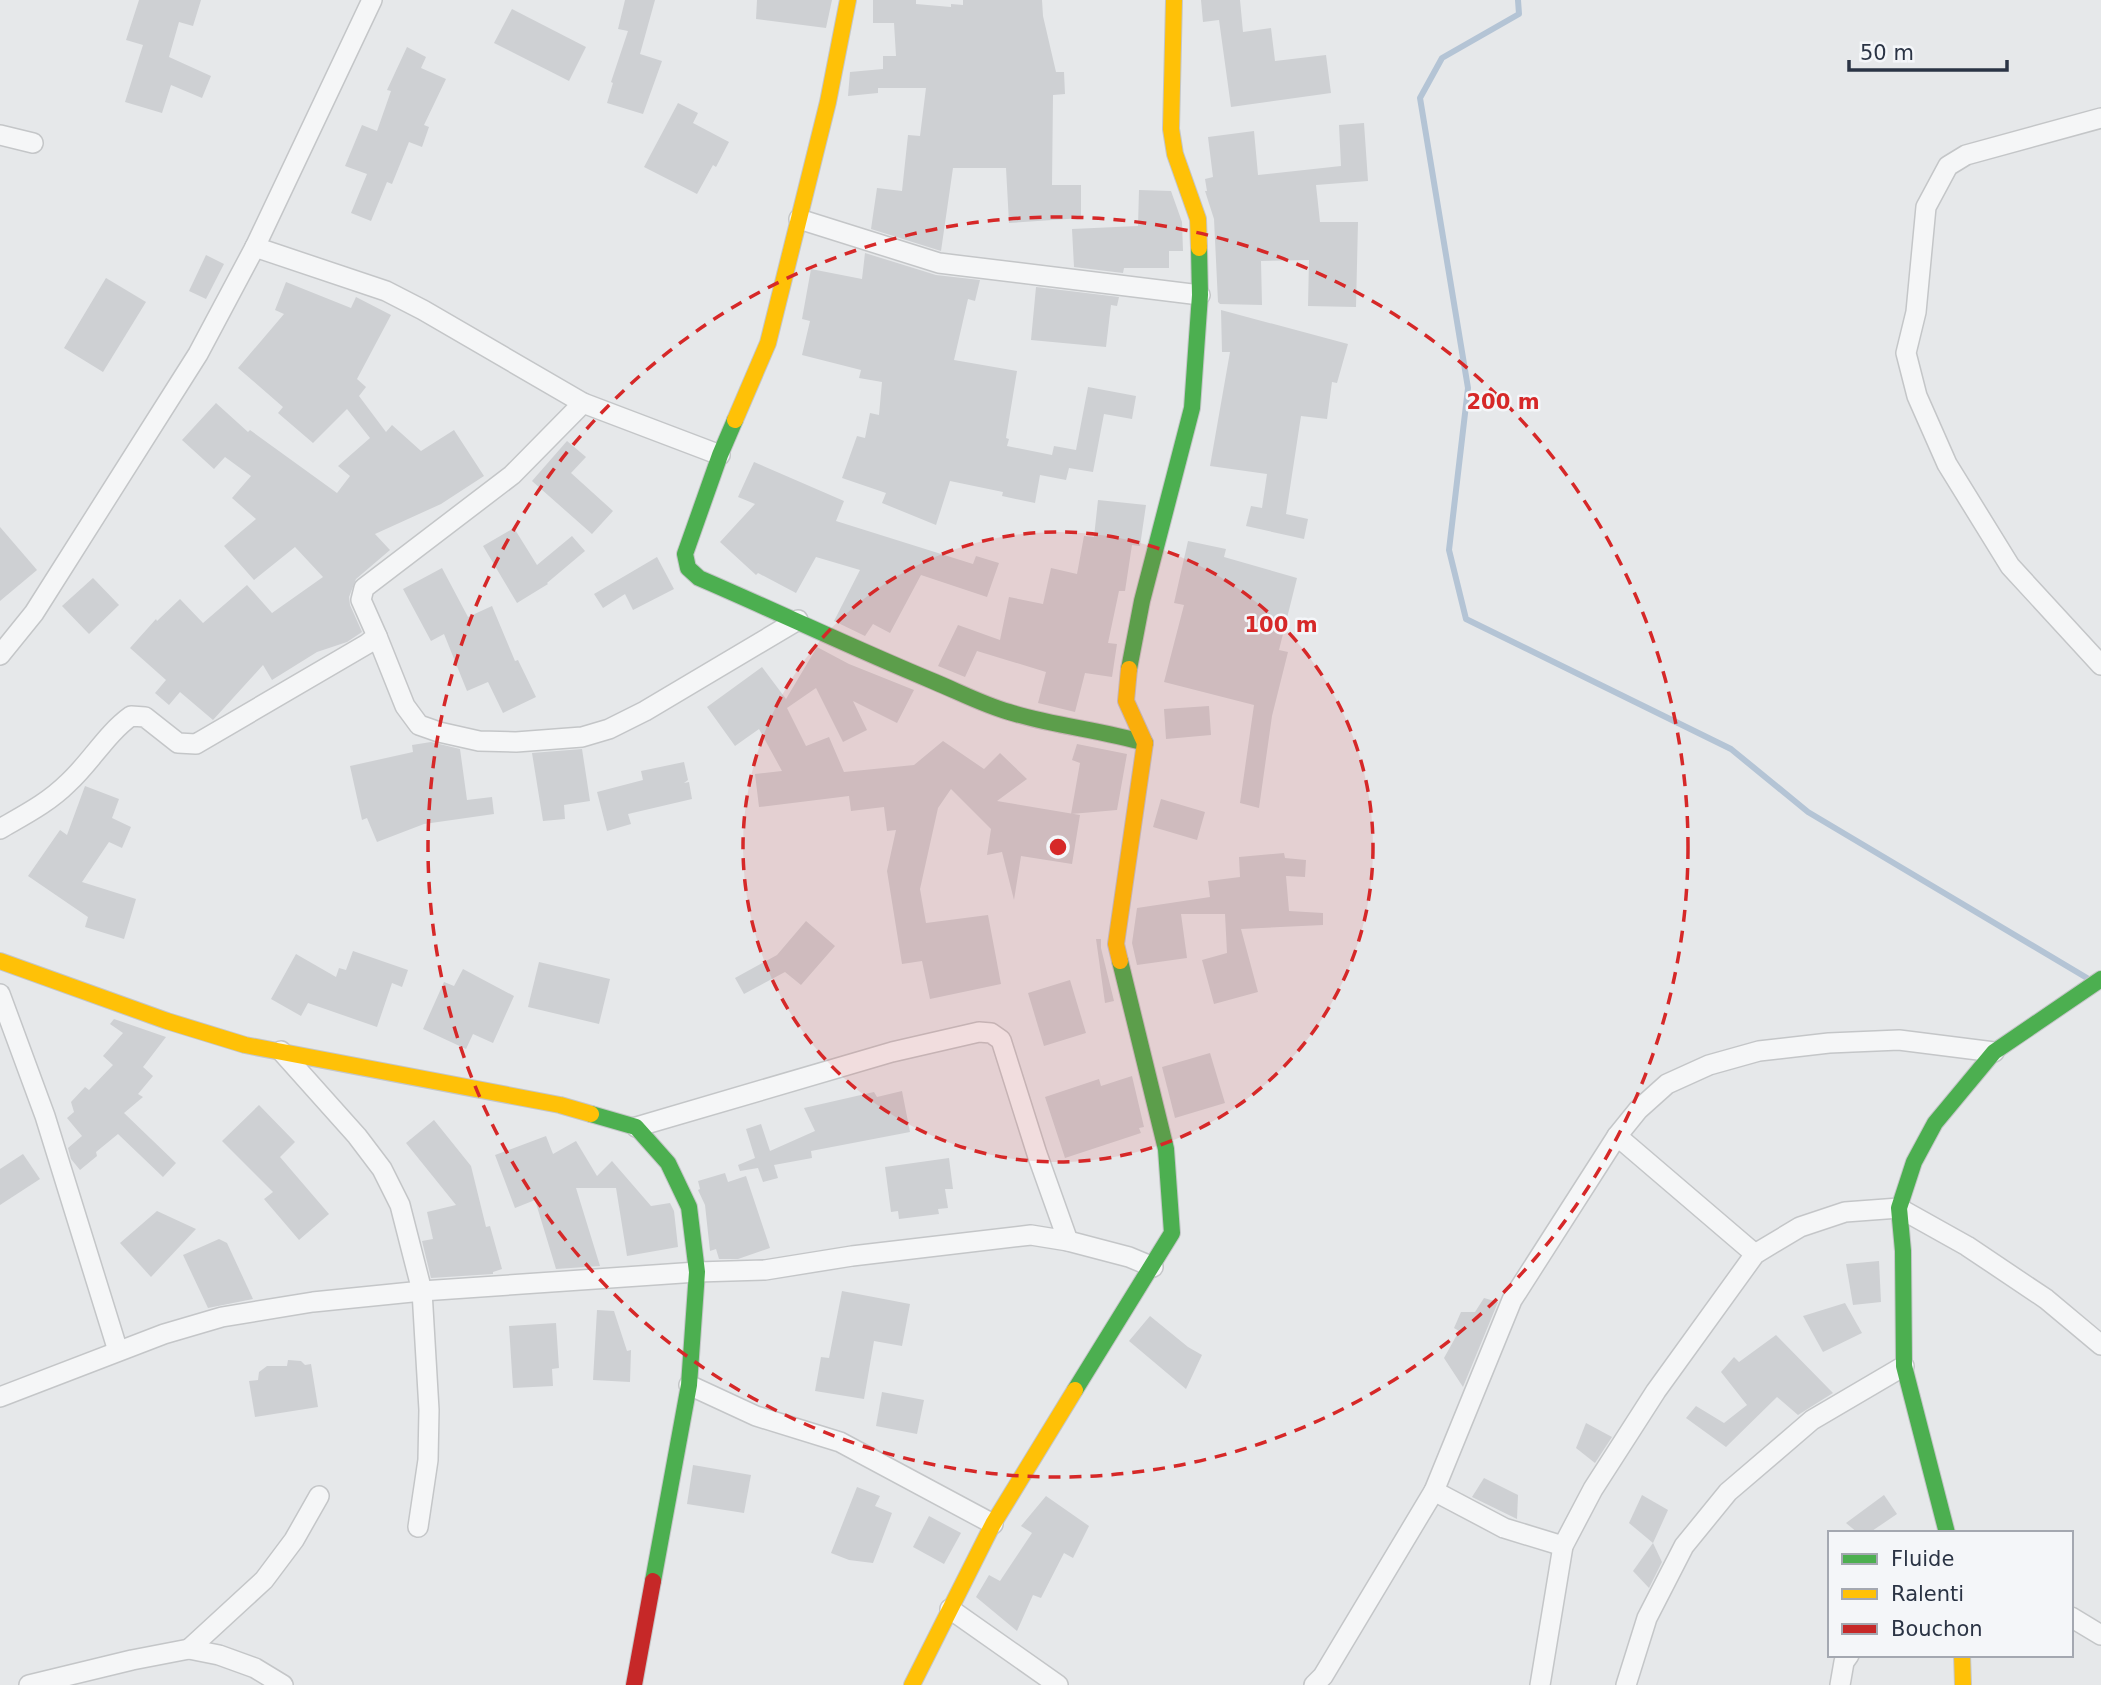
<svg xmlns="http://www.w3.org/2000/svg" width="2101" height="1685" viewBox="0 0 2101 1685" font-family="'DejaVu Sans',sans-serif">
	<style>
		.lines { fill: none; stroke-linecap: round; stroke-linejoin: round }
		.stream { stroke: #b4c4d5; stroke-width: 6 }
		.building { fill: #ced0d3 }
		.street-casing { stroke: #c4c6c8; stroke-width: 22 }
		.fast-casing { stroke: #c4c6c8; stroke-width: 18 }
		.slow-casing { stroke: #c4c6c8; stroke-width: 18 }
		.jam-casing { stroke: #c4c6c8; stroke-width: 18 }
		.street { stroke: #f5f6f7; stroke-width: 19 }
		.fast { stroke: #4caf50; stroke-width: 16 }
		.slow { stroke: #ffc107; stroke-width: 16 }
		.jam { stroke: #c62828; stroke-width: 16 }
		.ring { fill: none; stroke: #d62828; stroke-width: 3.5; stroke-dasharray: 12 9 }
		.centre { fill: #d62828; stroke: #f4f6f9; stroke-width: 3.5 }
		.ring-label { font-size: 21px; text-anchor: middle; font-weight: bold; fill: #d62828; stroke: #f4f6f9; stroke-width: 5; stroke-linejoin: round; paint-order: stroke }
	</style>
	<rect width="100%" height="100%" fill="#e6e8ea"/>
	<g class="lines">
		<polyline class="stream" points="1518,0 1519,14 1442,58 1420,98 1468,388 1449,550 1466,619 1731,749 1808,812 2087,978"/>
	</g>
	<g class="building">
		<polygon points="139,0 201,0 193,26 179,22 169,57 211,76 202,98 171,85 162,113 125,102 143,45 126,40"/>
		<polygon points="625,0 655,0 640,54 662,61 643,114 607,103 613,83 611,82 628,31 618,29"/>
		<polygon points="757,0 832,0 826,28 756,19"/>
		<polygon points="873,0 916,0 916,4 951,7 951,4 963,5 963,0 1042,0 1043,16 1056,72 1064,72 1065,94 1053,95 1052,185 1081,185 1081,218 1009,223 1006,168 953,168 941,251 871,229 877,188 902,191 908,135 920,136 926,88 878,88 878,93 848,96 850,72 883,69 883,56 896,56 894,23 873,23"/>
		<polygon points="1201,0 1240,0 1243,32 1271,28 1275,61 1326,55 1331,93 1231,107 1219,20 1203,22"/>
		<polygon points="512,9 586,47 569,81 494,43"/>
		<polygon points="407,47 426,57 421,68 446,79 424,125 429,127 422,147 409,142 392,184 387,182 371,221 351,213 367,174 345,166 362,125 377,131 391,91 387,90"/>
		<polygon points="678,103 698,113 693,123 729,142 716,167 713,165 697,194 644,167"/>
		<polygon points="1364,123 1368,181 1316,185 1320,222 1358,222 1356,307 1308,306 1309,260 1261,261 1262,305 1220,304 1218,302 1214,219 1205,191 1207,191 1205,179 1213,177 1208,137 1254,131 1258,175 1341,166 1339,125"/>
		<polygon points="1139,190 1171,191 1182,222 1183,251 1169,251 1169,268 1124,268 1123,273 1074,267 1072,229 1138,226"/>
		<polygon points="865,253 936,275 980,280 975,301 968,299 954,360 1017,371 1006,438 1009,439 1007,446 1052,455 1054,446 1076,450 1088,387 1136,396 1132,419 1104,414 1093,472 1069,468 1066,480 1040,475 1035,503 1002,496 1003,492 950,481 936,525 882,503 886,493 842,478 857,436 865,438 870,413 879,415 882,382 859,378 861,370 802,355 810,321 802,319 811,269 862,279"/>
		<polygon points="206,255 224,264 206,299 189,291"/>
		<polygon points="106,278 146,302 103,372 64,348"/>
		<polygon points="286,282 351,308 356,297 391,315 357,379 366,387 359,396 386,432 392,425 421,451 454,430 484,476 441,504 375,534 390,550 356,579 349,597 350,605 362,632 347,642 317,652 272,680 263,665 213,720 180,692 169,705 155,693 166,680 130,648 156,619 157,621 180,599 203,623 247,585 272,613 323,577 295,547 254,580 224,546 256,519 232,498 251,476 225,457 214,469 182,440 216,403 248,432 250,430 337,493 350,476 338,466 370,438 347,409 313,443 278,413 283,407 238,368 284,314 275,310"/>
		<polygon points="1036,287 1119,297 1117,306 1111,305 1106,347 1031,340"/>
		<polygon points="1221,310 1348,344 1337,383 1332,382 1327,419 1301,416 1286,514 1308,519 1304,539 1246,526 1251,506 1262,508 1267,474 1210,466 1230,352 1222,352"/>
		<polygon points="567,441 586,457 571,473 613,511 592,534 532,481"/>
		<polygon points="754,462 844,501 836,521 973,564 976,556 999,563 987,597 921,575 890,633 873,624 865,636 834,621 860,570 816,557 796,593 758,573 756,575 720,542 755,504 738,497"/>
		<polygon points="1098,500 1146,505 1140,546 1132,545 1125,591 1119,591 1108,643 1117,644 1112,677 1085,673 1075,712 1038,703 1046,672 977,651 965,677 938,666 958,625 1000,640 1009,597 1043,604 1051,568 1077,574 1084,536 1094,537"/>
		<polygon points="0,527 37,570 0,601"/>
		<polygon points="514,528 537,565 572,536 585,551 547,583 548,584 517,603 483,546"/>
		<polygon points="1188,541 1226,549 1224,557 1297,578 1279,650 1288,652 1272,716 1259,808 1240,803 1254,705 1164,682 1184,605 1174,603"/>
		<polygon points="657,557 674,589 633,610 625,594 603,608 594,594"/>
		<polygon points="442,568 468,617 492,606 515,661 518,660 536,697 503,713 488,682 467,691 444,634 431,641 403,589"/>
		<polygon points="93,578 119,605 89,634 62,606"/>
		<polygon points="817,647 849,664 914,690 897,723 853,701 867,730 843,742 816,688 787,708 806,746 829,737 844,772 914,765 943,741 984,769 1000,753 1027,779 997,801 1080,815 1072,864 1021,856 1014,900 1002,852 987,855 991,829 951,789 938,808 920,889 926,923 988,915 1001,984 930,999 922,961 902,964 887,871 896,830 887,831 884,807 851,811 849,796 759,807 755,774 782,771 759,729 735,746 707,707 762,667 786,699"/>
		<polygon points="1209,706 1211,735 1166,739 1164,709"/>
		<polygon points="431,742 460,749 467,800 492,797 494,814 424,824 377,842 367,818 362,820 350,766 413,752 412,745"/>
		<polygon points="1077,744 1127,754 1117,810 1071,814 1080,763 1072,760"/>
		<polygon points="582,749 590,801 564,805 565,819 543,821 532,753"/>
		<polygon points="684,762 688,780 684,783 689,782 692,799 628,814 631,824 607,831 597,792 643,780 641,771"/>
		<polygon points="85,786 119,799 112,818 131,827 122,848 109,842 82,882 136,899 124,939 85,927 88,917 28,876 60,830 67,835"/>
		<polygon points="1161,799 1205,812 1197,840 1153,827"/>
		<polygon points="1284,853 1285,858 1306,860 1305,877 1286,876 1289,911 1323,913 1323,925 1241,929 1258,992 1214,1004 1202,960 1227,953 1225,914 1181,914 1187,958 1137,965 1132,943 1137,908 1210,897 1208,881 1240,877 1239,857"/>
		<polygon points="806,921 835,946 801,985 785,972 744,994 735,978 777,955"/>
		<polygon points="1096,939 1101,939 1101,948 1114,1001 1105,1003"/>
		<polygon points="353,951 408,970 402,987 392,983 377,1027 308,1003 301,1016 271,999 296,954 336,977 339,968 346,970"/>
		<polygon points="539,962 610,979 599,1024 528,1007"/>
		<polygon points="463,969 514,996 493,1043 473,1034 466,1049 423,1029 444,982 454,986"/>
		<polygon points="1070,980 1086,1033 1044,1046 1028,993"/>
		<polygon points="114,1019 166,1037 143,1067 153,1076 138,1094 143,1097 124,1113 176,1163 163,1177 118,1134 96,1152 97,1156 80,1170 71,1159 68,1148 82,1136 67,1118 74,1112 71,1102 85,1087 89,1090 113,1065 103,1056 123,1033 110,1024"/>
		<polygon points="1210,1053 1225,1103 1175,1118 1162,1067"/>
		<polygon points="1132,1076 1144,1127 1139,1128 1141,1133 1065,1158 1045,1097 1099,1079 1101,1086"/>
		<polygon points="902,1091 910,1132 811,1151 812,1158 774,1165 778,1178 763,1182 758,1168 740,1171 738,1165 755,1158 746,1129 761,1124 770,1151 815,1131 804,1108 874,1092 877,1097"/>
		<polygon points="259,1105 295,1142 280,1157 329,1214 299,1240 264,1199 273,1192 222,1141"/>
		<polygon points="434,1120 471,1166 486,1227 490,1226 502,1269 493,1272 493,1274 431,1278 422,1241 433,1239 427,1212 456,1205 406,1143"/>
		<polygon points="546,1136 553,1154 576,1141 597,1176 612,1161 651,1206 670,1203 674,1211 678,1247 627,1256 616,1188 576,1188 600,1266 556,1269 535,1200 515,1208 495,1155"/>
		<polygon points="23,1154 40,1179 0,1205 0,1169"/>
		<polygon points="949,1158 953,1189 945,1189 948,1208 938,1209 939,1214 899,1219 898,1211 891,1212 885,1167"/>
		<polygon points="725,1173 728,1182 746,1176 770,1248 738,1259 719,1259 716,1249 710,1251 705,1205 698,1190 700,1189 698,1181"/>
		<polygon points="157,1211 196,1229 151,1277 120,1243"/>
		<polygon points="219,1239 227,1243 253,1299 208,1308 183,1255"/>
		<polygon points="1879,1261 1881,1302 1853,1305 1846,1264"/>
		<polygon points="842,1291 910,1304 902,1346 874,1341 864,1399 815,1391 821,1357 829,1358"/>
		<polygon points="1484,1298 1498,1302 1463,1387 1444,1358 1459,1331 1454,1328 1461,1312 1475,1312"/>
		<polygon points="1845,1303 1862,1333 1823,1352 1803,1316"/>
		<polygon points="597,1310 614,1311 627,1351 631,1350 630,1382 593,1380"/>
		<polygon points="1150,1316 1188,1347 1202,1355 1186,1389 1129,1341"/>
		<polygon points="556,1323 559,1368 552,1369 553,1386 513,1388 509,1326"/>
		<polygon points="1776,1335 1833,1393 1798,1415 1777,1397 1726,1447 1686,1418 1696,1406 1724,1423 1747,1405 1721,1372 1734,1357 1739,1362"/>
		<polygon points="288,1360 301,1361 305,1365 311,1364 318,1407 255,1417 249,1381 258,1380 259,1372 267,1366 287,1366"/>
		<polygon points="882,1392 924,1400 917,1434 876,1426"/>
		<polygon points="1586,1423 1612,1437 1595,1463 1576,1448"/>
		<polygon points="693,1465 751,1475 744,1513 687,1504"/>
		<polygon points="1484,1478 1518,1495 1517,1519 1472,1497"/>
		<polygon points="857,1487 880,1496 875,1506 892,1513 873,1563 849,1560 831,1553"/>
		<polygon points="1642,1495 1668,1510 1653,1543 1629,1523"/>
		<polygon points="1884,1495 1897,1514 1869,1533 1858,1533 1846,1523"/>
		<polygon points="1046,1496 1089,1526 1073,1558 1064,1553 1041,1598 1033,1595 1017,1631 976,1597 989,1575 1000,1581 1032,1533 1021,1526"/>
		<polygon points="929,1516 961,1533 944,1564 913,1547"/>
		<polygon points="1653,1543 1662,1562 1649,1588 1633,1571"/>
	</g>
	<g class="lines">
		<defs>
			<g id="street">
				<polyline points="2101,118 1966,155 1948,166 1926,207 1916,312 1906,353 1917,396 1947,464 2010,566 2101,665"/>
				<polyline points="0,135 33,143"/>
				<polyline points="799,219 939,263 1200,295"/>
				<polyline points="255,247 386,291 423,310 583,403 720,455"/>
				<polyline points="377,636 405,706 419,725 439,732 479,741 516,742 582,737 609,729 645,711 798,620"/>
				<polyline points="0,655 34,613 198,354 255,247 372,0"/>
				<path d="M0 829C24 815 48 803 68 783 91 762 106 734 131 716L145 717 178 743 196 744 367 644 377 636 361 600 364 588 512 475 583 403"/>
				<polyline points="0,994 45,1116 118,1351"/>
				<polyline points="281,1051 357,1136 382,1169 400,1205 422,1291 429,1410 428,1460 418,1527"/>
				<polyline points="636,1127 892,1052 979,1032 991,1033 1001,1040 1037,1154 1068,1241"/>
				<polyline points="1617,1136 1755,1254"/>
				<polyline points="689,1385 756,1416 840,1442 993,1524"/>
				<polyline points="0,1397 164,1334 222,1317 313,1302 422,1291 697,1272 765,1270 852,1256 1031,1235 1068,1241 1129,1257 1153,1267"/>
				<polyline points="1434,1491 1504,1528 1563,1546"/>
				<polyline points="950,1609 1058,1685"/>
				<polyline points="2071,1617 2101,1635"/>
				<polyline points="189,1649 264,1580 294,1540 319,1496"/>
				<polyline points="29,1685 132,1660 189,1649 219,1655 255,1668 283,1685"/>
				<polyline points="1314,1685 1323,1676 1434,1491 1512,1300 1617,1136 1638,1110 1667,1084 1709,1065 1759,1051 1829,1043 1899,1040 1994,1052"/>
				<polyline points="1540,1685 1563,1546 1593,1489 1656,1391 1755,1254 1800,1227 1845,1212 1899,1208 1967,1246 2046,1299 2101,1345"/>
				<polyline points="1626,1685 1647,1618 1684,1546 1728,1492 1812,1420 1904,1366"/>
				<polyline points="1840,1685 1844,1662 1849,1655"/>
			</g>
			<g id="fast">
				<path d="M735 420 720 455 685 554 688 568 699 578C778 612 855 649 935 682 959 692 984 705 1009 712 1054 726 1101 730 1145 743"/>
				<polyline points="1129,669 1142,601 1192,408 1200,295 1199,248"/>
				<polyline points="591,1114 636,1127 668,1163 689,1207 697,1272 689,1385 653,1581"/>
				<polyline points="1075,1390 1172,1233 1166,1149 1120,961"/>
				<polyline points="1947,1533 1904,1366 1903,1251 1899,1208 1914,1162 1935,1123 1994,1052 2101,979"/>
			</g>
			<g id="slow">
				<polyline points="1174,0 1171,129 1175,154 1198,219 1199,248"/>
				<polyline points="735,420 768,343 828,102 848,0"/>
				<polyline points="0,961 167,1021 245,1045 560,1105 591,1114"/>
				<polyline points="1120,961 1116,944 1145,743 1126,701 1129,669"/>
				<polyline points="1962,1655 1963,1685"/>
				<polyline points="912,1685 993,1524 1075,1390"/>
			</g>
			<polyline id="jam" points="634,1685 653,1581"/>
		</defs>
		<use href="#street" class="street-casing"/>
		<use href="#fast" class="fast-casing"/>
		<use href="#slow" class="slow-casing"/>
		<use href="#jam" class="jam-casing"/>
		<use href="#street" class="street"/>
		<use href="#fast" class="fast"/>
		<use href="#slow" class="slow"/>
		<use href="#jam" class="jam"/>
	</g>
	<circle cx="1058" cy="847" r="315" fill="#d62828" fill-opacity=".12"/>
	<g class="ring">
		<circle cx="1058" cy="847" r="315"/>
		<circle cx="1058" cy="847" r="630"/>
	</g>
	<circle cx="1058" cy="847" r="10" class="centre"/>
	<g class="ring-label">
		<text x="1503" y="409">200 m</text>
		<text x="1281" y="632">100 m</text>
	</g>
	<rect x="1828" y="1531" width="245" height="126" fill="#f4f6f9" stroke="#a4a8b1" stroke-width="2"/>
	<rect x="1842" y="1554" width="35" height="10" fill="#4caf50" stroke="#a4a8b1" stroke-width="2"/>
	<text x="1891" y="1566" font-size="21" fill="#2b3445">Fluide</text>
	<rect x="1842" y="1589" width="35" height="10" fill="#ffc107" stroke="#a4a8b1" stroke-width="2"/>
	<text x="1891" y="1601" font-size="21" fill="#2b3445">Ralenti</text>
	<rect x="1842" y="1624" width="35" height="10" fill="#c62828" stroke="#a4a8b1" stroke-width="2"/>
	<text x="1891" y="1636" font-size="21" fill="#2b3445">Bouchon</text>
	<path d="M1849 60v10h158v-10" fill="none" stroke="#2b3445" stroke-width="3.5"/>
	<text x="1860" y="60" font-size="21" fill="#2b3445" stroke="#f4f6f9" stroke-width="5" paint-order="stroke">50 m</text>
</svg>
